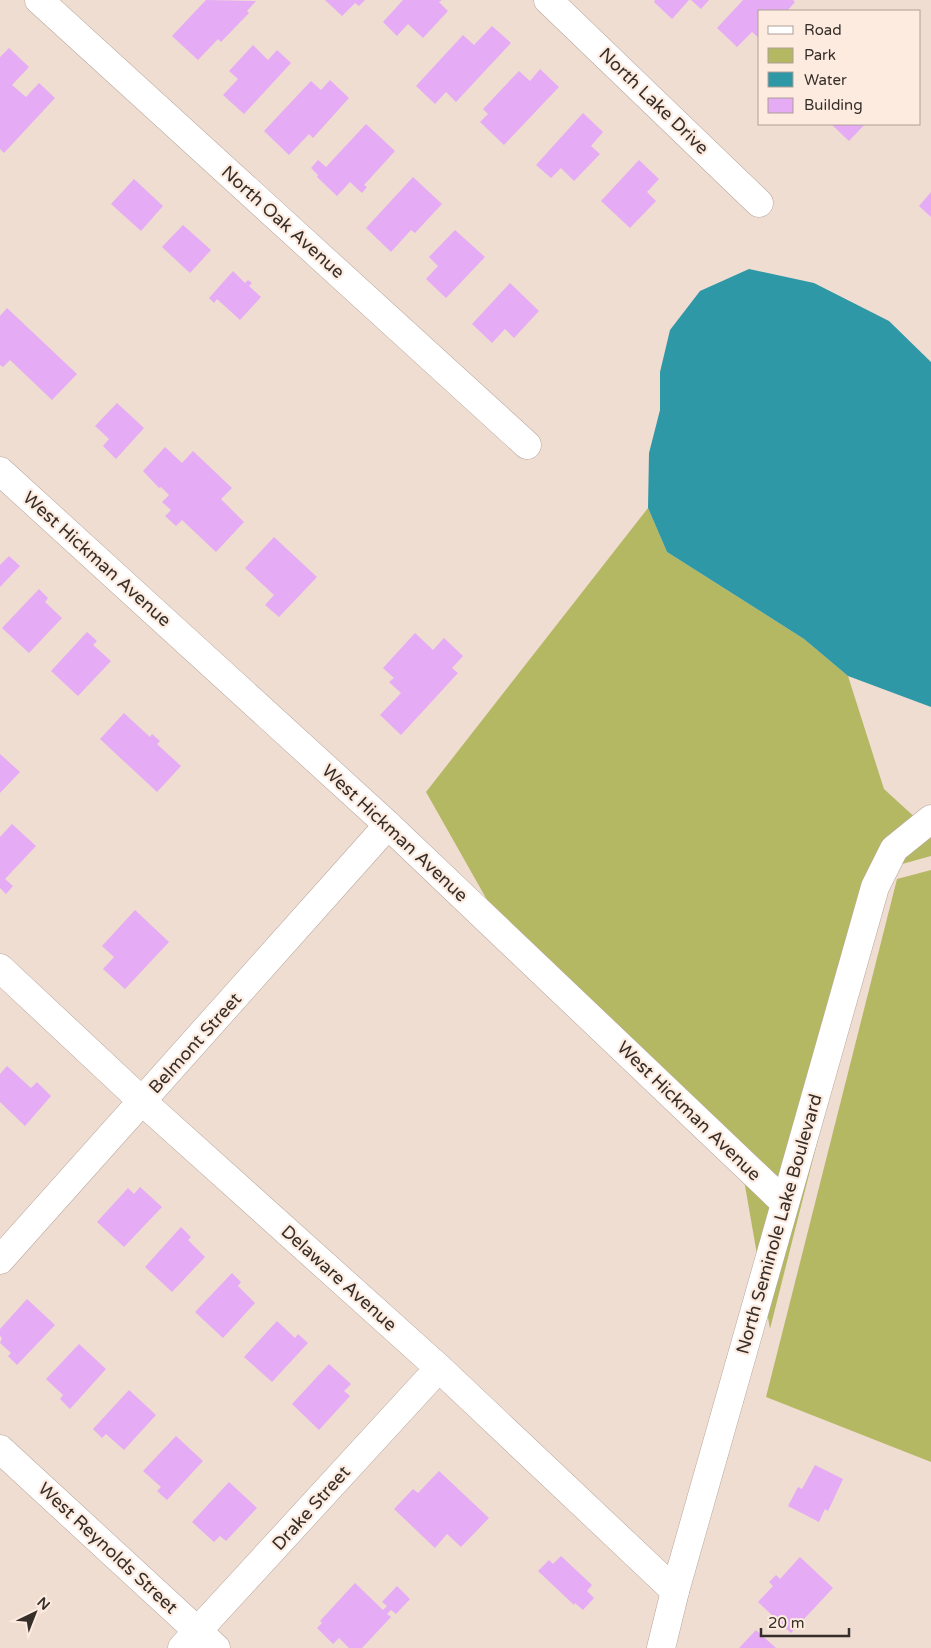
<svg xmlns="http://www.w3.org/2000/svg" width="931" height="1648" viewBox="0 0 931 1648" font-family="'Varela Round',sans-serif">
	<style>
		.green { fill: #b5b863 }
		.water { fill: #2f98a6 }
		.building { fill: #e5abf5 }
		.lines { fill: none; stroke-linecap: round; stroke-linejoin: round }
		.minor-casing { stroke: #b8a79c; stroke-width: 29 }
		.minor { stroke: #fff; stroke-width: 28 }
		.labels { text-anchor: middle; stroke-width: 4.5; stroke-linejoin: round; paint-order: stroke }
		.street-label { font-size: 18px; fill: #352e29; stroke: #fdebdf }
	</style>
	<rect width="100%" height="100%" fill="#f0ddd2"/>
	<g class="green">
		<polygon points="648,508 667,552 804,639 848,676 884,789 931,832 931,856 895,866 884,878 770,1329 744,1180 517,953 426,792"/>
		<polygon points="931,870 931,1462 766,1397 897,879"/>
	</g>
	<polygon class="water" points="749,269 814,283 889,321 931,362 931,707 848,676 804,639 667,552 648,508 649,453 660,410 660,372 670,330 700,291"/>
	<g class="building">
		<polygon points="206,0 256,1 247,11 249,13 221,42 218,39 198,60 172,36"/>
		<polygon points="325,0 365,0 359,6 355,3 342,16"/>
		<polygon points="403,0 442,0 439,2 448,11 423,38 408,24 397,36 383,22"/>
		<polygon points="655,0 689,0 672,19 654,2"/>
		<polygon points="691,0 709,0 701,9"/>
		<polygon points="743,0 793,0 795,2 787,11 760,11 760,39 752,32 737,47 717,28"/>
		<polygon points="492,26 511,43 456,102 446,92 435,104 416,86 463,35 474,45"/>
		<polygon points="253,45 268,60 277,50 291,63 244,114 223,95 238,79 229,71"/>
		<polygon points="9,48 29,67 12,85 26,97 39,83 55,98 4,153 0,149 0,57"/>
		<polygon points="540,69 559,87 504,145 480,122 488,114 483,109 519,71 530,81"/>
		<polygon points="330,80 349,98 313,138 309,134 289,155 264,131 311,81 321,90"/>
		<polygon points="583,113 603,132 591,146 600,154 574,181 561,168 551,178 536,165"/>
		<polygon points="366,124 395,151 364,185 367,187 362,193 350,182 337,196 317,177 318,175 311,168 318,160 326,167"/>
		<polygon points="831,124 865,124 849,141"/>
		<polygon points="639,160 659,179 647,192 656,201 630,228 601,201"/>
		<polygon points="413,177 442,204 415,233 411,230 391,252 366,228"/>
		<polygon points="134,179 163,206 141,231 111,204"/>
		<polygon points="931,192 931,217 919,206"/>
		<polygon points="183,225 211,250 190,273 162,247"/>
		<polygon points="455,230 485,257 446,298 426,279 438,266 429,257"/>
		<polygon points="233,271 245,283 248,280 252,283 249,286 261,297 240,320 217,299 214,303 209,298"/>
		<polygon points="510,283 539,311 514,338 505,329 492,343 472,324"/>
		<polygon points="7,308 77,374 52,400 10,360 3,367 0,365 0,316"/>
		<polygon points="117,403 144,428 116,459 103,446 109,439 95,426"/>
		<polygon points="165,447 182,463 193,451 232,488 221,499 244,522 216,552 182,520 176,526 165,516 171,510 162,502 169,495 161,487 159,488 143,471"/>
		<polygon points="274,537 317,577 279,617 265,605 274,595 245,568"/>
		<polygon points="9,556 20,566 0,587 0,565"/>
		<polygon points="39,589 48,598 45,602 62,618 29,653 2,628"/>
		<polygon points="87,632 97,641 93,645 111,661 78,696 51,671"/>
		<polygon points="415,633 433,650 444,638 463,656 452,668 458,673 401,735 380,715 401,693 389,682 394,678 383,668"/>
		<polygon points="124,713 150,737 152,734 160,741 157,744 181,766 157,792 100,739"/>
		<polygon points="0,754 20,772 0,793"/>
		<polygon points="12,824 36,846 5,879 13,886 6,894 0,888 0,837"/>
		<polygon points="135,910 169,942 125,989 103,969 114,957 102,946"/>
		<polygon points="7,1066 31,1088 37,1082 51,1096 25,1126 0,1102 0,1074"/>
		<polygon points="140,1187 162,1207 124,1247 97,1222 128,1188 134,1194"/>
		<polygon points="181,1227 191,1237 188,1240 205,1257 172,1292 145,1267"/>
		<polygon points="232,1273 241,1282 238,1286 255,1303 223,1338 195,1312"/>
		<polygon points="27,1299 55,1325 17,1365 8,1356 11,1353 0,1343 2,1338 0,1336 0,1329"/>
		<polygon points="277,1321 295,1338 298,1334 308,1343 272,1382 244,1357"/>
		<polygon points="79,1344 106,1369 70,1409 60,1399 63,1395 46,1379"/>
		<polygon points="329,1364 351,1384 344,1391 350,1396 319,1430 292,1404"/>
		<polygon points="129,1390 156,1415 124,1450 106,1434 102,1438 93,1429"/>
		<polygon points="176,1436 203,1461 167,1500 157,1491 161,1487 143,1471"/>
		<polygon points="815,1465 843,1479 828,1511 825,1509 819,1522 788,1506 798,1487 802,1489"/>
		<polygon points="439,1471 489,1518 461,1547 447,1534 435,1548 394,1509 413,1489 418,1493"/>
		<polygon points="229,1482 257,1508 226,1541 220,1536 214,1542 192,1522"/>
		<polygon points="561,1556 592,1585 587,1591 594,1598 583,1610 575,1603 574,1605 538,1571 549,1560 553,1564"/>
		<polygon points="800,1557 833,1588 791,1633 758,1602 773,1586 769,1582 776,1575 780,1579"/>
		<polygon points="355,1583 383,1610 387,1606 382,1602 397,1586 410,1599 396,1614 391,1610 387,1614 391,1617 362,1648 349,1648 339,1638 333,1644 317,1628 322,1623 320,1621"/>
		<polygon points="756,1630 776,1648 739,1648"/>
	</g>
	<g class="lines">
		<defs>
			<g id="minor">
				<polyline points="39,0 527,445"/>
				<polyline points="548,0 759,203"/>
				<polyline points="0,471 388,825 784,1202"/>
				<polyline points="0,968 143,1102 439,1368 675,1591"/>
				<polyline points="0,1260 388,825"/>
				<polyline points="0,1449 216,1648"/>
				<polyline points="182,1648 439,1368"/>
				<polyline points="661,1648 675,1591 875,887 894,849 931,819"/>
			</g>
		</defs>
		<use href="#minor" class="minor-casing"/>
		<use href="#minor" class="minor"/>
	</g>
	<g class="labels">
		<g class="street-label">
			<text transform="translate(654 101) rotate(44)" y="6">North Lake Drive</text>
			<text transform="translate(283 222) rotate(42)" y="6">North Oak Avenue</text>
			<text transform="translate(97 559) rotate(42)" y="6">West Hickman Avenue</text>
			<text transform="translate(395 833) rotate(43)" y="6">West Hickman Avenue</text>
			<text transform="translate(195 1043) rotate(-48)" y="6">Belmont Street</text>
			<text transform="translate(689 1111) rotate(44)" y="6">West Hickman Avenue</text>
			<text transform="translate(779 1224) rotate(-74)" y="6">North Seminole Lake Boulevard</text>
			<text transform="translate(339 1278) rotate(42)" y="6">Delaware Avenue</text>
			<text transform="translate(311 1508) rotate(-48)" y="6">Drake Street</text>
			<text transform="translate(108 1548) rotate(43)" y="6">West Reynolds Street</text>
		</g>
	</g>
	<rect x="758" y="10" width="162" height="115" fill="#fdebdf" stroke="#ad9f96"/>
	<rect x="768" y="26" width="25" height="8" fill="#ffffff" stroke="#ad9f96"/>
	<text x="804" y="35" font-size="15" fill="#352e29">Road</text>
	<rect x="768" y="48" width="25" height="15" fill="#b5b863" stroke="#ad9f96"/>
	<text x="804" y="60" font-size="15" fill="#352e29">Park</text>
	<rect x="768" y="72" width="25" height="15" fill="#2f98a6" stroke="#ad9f96"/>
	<text x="804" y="85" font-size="15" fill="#352e29">Water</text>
	<rect x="768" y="98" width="25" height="15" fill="#e5abf5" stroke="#ad9f96"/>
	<text x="804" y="110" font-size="15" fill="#352e29">Building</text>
	<g transform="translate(35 1613) rotate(43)" stroke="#fdebdf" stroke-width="4" paint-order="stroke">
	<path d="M0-4L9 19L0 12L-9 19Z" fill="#352e29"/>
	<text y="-8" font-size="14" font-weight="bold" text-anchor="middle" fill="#352e29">N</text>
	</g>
	<path d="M761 1628v8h88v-8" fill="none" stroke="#352e29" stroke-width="2.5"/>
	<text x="768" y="1628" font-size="15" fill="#352e29" stroke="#fdebdf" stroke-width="4" paint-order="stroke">20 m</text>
</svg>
